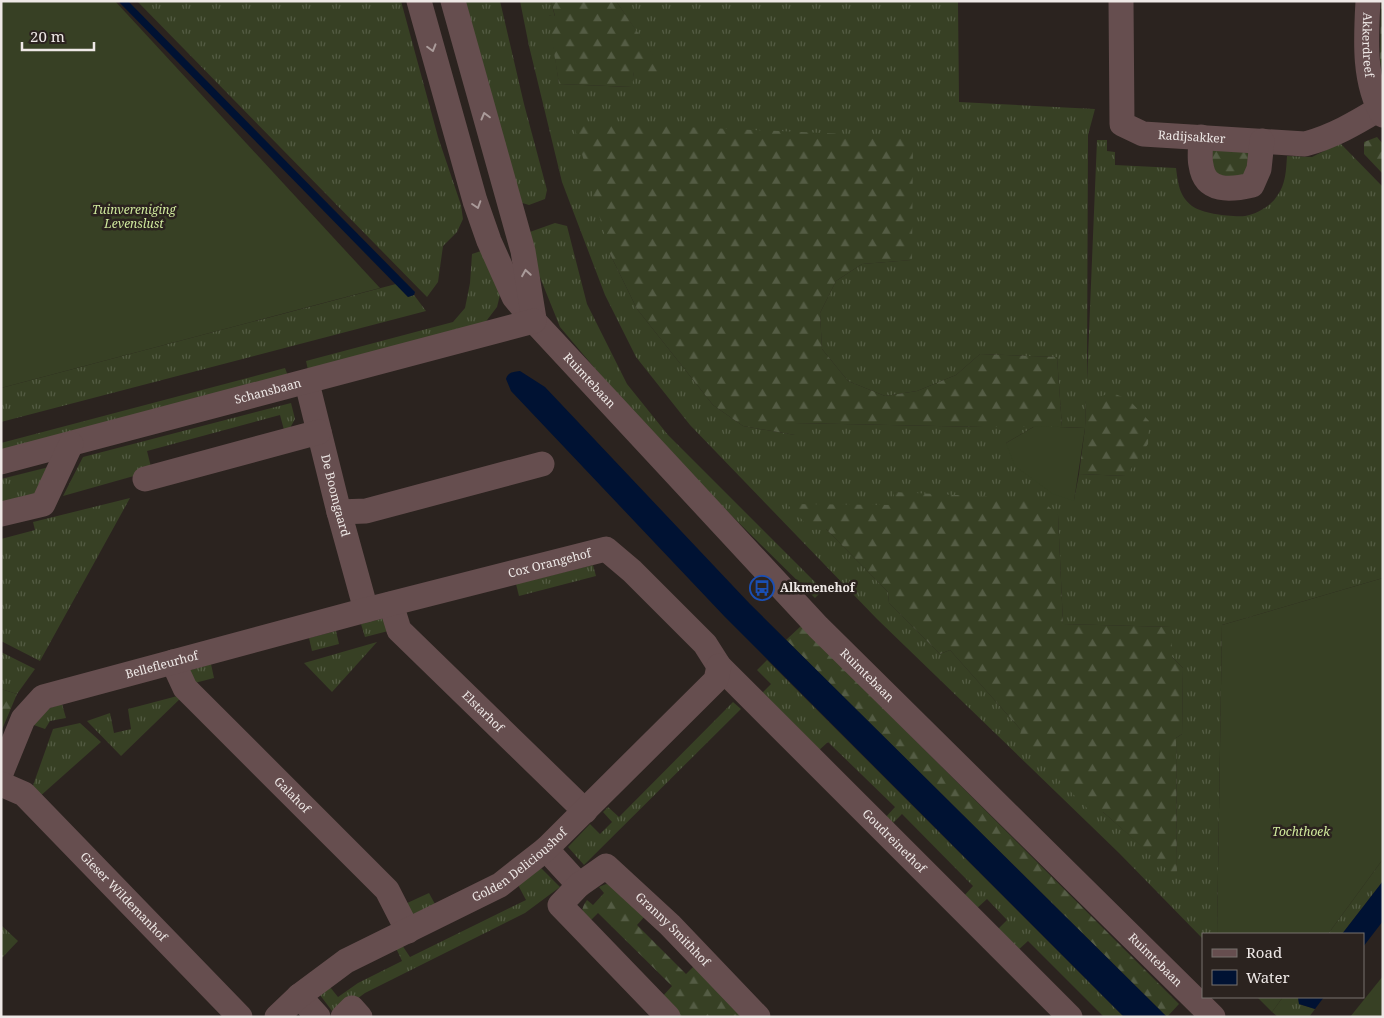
<svg xmlns="http://www.w3.org/2000/svg" width="1384" height="1018" viewBox="0 0 1384 1018" font-family="'Noto Serif',serif">
	<style>
		.grass { fill: url(#grass-tufts); fill-rule: evenodd }
		.forest { fill: url(#forest-firs) }
		.garden { fill: #374024 }
		.water { fill: #001233 }
		.lines { fill: none; stroke-linecap: round; stroke-linejoin: round }
		.minor { stroke: #664e4f; stroke-width: 25 }
		.oneway { stroke: #aa9b9a }
		.labels { text-anchor: middle; stroke-width: 5; stroke-linejoin: round; paint-order: stroke }
		.street-label { font-size: 12px; fill: #eee8e6; stroke: #2b231f }
		.park-label { font-size: 12px; font-style: italic; fill: #d0e99d; stroke: #2b231f }
		.poi-label { font-size: 12px; font-weight: bold; fill: #eee8e6; stroke: #2b231f; text-anchor: start }
	</style>
	<defs>
		<pattern id="grass-tufts" width="24" height="20" patternUnits="userSpaceOnUse" patternTransform="scale(1.25)"><rect width="24" height="20" fill="#374024"/><path d="M3 7l-1-3M5 7V3M7 7l1-3M15 17l-1-3M17 17v-4M19 17l1-3" fill="none" stroke="#545c44"/></pattern>
		<pattern id="forest-firs" width="22" height="20" patternUnits="userSpaceOnUse" patternTransform="scale(1.25)"><rect width="22" height="20" fill="#374024"/><path d="M5 1l3.5 6h-7zM16 11l3.5 6h-7z" fill="#545c44"/></pattern>
	</defs>
	<rect width="100%" height="100%" fill="#2b231f"/>
	<g class="grass">
		<polygon points="137,1 401,1 438,137 461,205 463,219 457,232 443,246 438,282 427,297"/>
		<polygon points="460,1 500,1 524,104 547,190 545,199 529,205 519,202"/>
		<path d="M520 1H551L555 17 549 15 559 84 631 87 634 72H664L616 1H958L959 102 1095 109 1088 135 1087 380 1097 140H1107V151L1115 152V165L1176 168C1178 183 1179 196 1192 206 1203 214 1231 217 1245 216 1256 214 1271 206 1277 196 1286 184 1286 170 1287 156L1312 157 1340 143 1383 187V578L1222 625 1217 934H1203V939L1119 853 877 619 690 425 636 357 605 295 562 182 529 46ZM610 254 911 260 862 264 836 281 820 313 822 349 848 381 885 396 917 391 956 375 980 354 1057 357 1062 427 1085 428 1086 400 1126 476 1079 474 1074 500 1006 443 1035 426 984 427 794 423 795 435 743 426 713 405 637 309ZM894 492 1058 515 1063 624 1172 627V657L1183 668 1182 734 1176 738 1177 877 1103 812 1021 730 950 650 940 654 889 603 888 592 826 529 894 505Z"/>
		<polygon points="555,223 567,226 587,304 627,384 668,435 823,590 815,598 658,443 560,327 535,265 527,233"/>
		<polygon points="484,250 501,291 497,307 484,324 308,370 306,361 453,322 465,308 470,283 472,254"/>
		<polygon points="396,284 408,297 414,295 426,311 1,422 1,388"/>
		<polygon points="285,368 288,376 1,451 1,443"/>
		<polygon points="291,403 295,419 290,428 284,430 280,415 147,451 151,467 148,472 63,496 83,457"/>
		<polygon points="57,465 40,494 1,503 1,479"/>
		<polygon points="130,498 40,661 1,641 1,539 35,530 33,522"/>
		<polygon points="593,565 596,576 519,596 516,584"/>
		<polygon points="388,617 392,630 365,637 361,624"/>
		<polygon points="336,631 339,644 312,651 309,638"/>
		<polygon points="377,642 332,692 304,663"/>
		<polygon points="1,652 35,669 17,694 1,689"/>
		<polygon points="767,660 1124,1017 1104,1017 1028,941 1016,952 996,931 1007,920 987,899 975,910 963,897 973,886 902,814 891,825 885,818 895,807 828,742 817,752 760,695 771,684 757,670"/>
		<polygon points="211,664 214,678 187,685 184,672"/>
		<polygon points="185,694 121,756 87,721 110,713 114,733 131,729 128,709"/>
		<polygon points="733,702 741,709 584,865 568,847 590,824 600,834 612,822 603,812 608,807 619,817"/>
		<polygon points="62,704 66,718 50,721 45,729 31,724 43,710"/>
		<polygon points="80,723 101,742 38,798 30,794 53,729"/>
		<polygon points="1383,859 1383,881 1342,934 1328,934"/>
		<polygon points="541,868 560,887 525,913 365,993 335,1015 320,995 330,987 338,997 358,983 402,961 396,948 402,945 410,957 526,900 518,885"/>
		<polygon points="429,893 436,906 411,918 405,904"/>
		<polygon points="1,925 18,941 1,959"/>
		<polygon points="1283,997 1298,997 1299,1004 1315,1009 1309,1017 1278,1017 1272,1012"/>
	</g>
	<g class="forest">
		<polygon points="551,1 616,1 665,72 634,72 632,87 559,84 548,15 555,16"/>
		<polygon points="1381,1 1383,1 1383,74 1380,61"/>
		<polygon points="573,122 913,137 912,260 862,264 836,281 820,313 822,349 848,381 885,396 917,391 956,375 980,354 1057,357 1062,427 984,427 795,423 795,435 743,426 713,405 637,309 610,254"/>
		<polygon points="1377,137 1383,144 1383,174 1364,154 1364,142"/>
		<polygon points="1212,143 1250,146 1249,172 1245,176 1218,177 1212,170"/>
		<polygon points="1113,393 1129,400 1149,421 1148,444 1126,476 1079,474 1085,428 1086,400"/>
		<polygon points="894,492 1040,499 1058,515 1063,624 1172,627 1172,657 1183,668 1182,734 1176,738 1177,878 1103,812 1092,813 1019,740 1021,730 950,650 940,654 889,603 888,592 826,529 812,530 787,504 894,505"/>
		<polygon points="801,626 1179,1004 1167,1017 786,640"/>
		<polygon points="1,689 17,694 1,732"/>
		<path d="M606 884 620 887 646 915 637 925 686 974 696 964 748 1017H681L662 997 672 986 598 913 588 923C581 914 580 910 587 900L593 905 604 893 599 887Z"/>
	</g>
	<g class="garden">
		<polygon points="1,1 115,1 380,288 1,388"/>
		<polygon points="1035,426 1085,428 1074,501 1053,494 1015,466 1006,443"/>
		<polygon points="1383,578 1383,859 1328,934 1217,934 1222,625"/>
		<polygon points="1383,976 1383,1017 1350,1017"/>
		<polygon points="1257,997 1283,997 1272,1012"/>
	</g>
	<g class="water">
		<polygon points="118,1 128,1 415,292 414,295 408,297"/>
		<path d="M520 371 545 387 750 604 1167 1017H1124L725 617 511 391 506 379C508 372 513 372 520 371Z"/>
		<polygon points="1383,881 1383,921 1363,947 1363,934 1342,934"/>
		<polygon points="1298,997 1324,997 1315,1009 1299,1004"/>
	</g>
	<g class="lines">
		<g class="minor">
			<path id="s1" d="M419 1 475 201 489 241 514 297 534 321 818 627 1213 1017"/>
			<polyline points="453,1 523,251 534,319"/>
			<path id="s2" d="M1121 1 1122 124 1143 134 1305 144C1332 137 1356 123 1379 109"/>
			<path id="s3" d="M1368 1C1366 38 1363 82 1383 115"/>
			<path d="M1201 137C1201 146 1199 157 1201 165 1205 193 1231 190 1252 185L1259 169 1262 141"/>
			<path id="s4" d="M307 383 339 512 366 610"/>
			<path id="s5" d="M1 462 534 321"/>
			<polyline points="145,479 319,432"/>
			<polyline points="339,512 366,511 542,464"/>
			<polyline points="1,514 43,504 71,444"/>
			<path id="s6" d="M391 604 399 630 585 811"/>
			<path id="s7" d="M173 662 185 688 387 890 408 931"/>
			<path id="s8" d="M1 773 23 719 43 697 366 610 606 549 632 571 705 644 719 666 1070 1017"/>
			<path id="s9" d="M1 784 24 794 240 1017"/>
			<polyline points="546,849 579,885"/>
			<polyline points="299,996 318,1017"/>
			<path id="s10" d="M277 1017 299 996 346 961 500 885 546 849 716 680 719 666"/>
			<polyline points="343,1017 352,1008 360,1017"/>
			<path id="s11" d="M668 1017 560 905 579 885 606 866 670 925 758 1017"/>
		</g>
	</g>
	<defs><path id="oneway-chevron" d="M-2-3.5L2.5 0L-2 3.5" fill="none" stroke-width="1.6" stroke-linecap="round" stroke-linejoin="round" transform="scale(1.25)"/></defs>
	<g class="oneway">
		<use href="#oneway-chevron" transform="translate(432 48) rotate(74)"/>
		<use href="#oneway-chevron" transform="translate(485 116) rotate(-105)"/>
		<use href="#oneway-chevron" transform="translate(477 205) rotate(72)"/>
		<use href="#oneway-chevron" transform="translate(526 273) rotate(-99)"/>
	</g>
	<defs>
		<symbol id="bus-ring" viewBox="-11 -11 22 22"><circle r="9.5" fill="#2b231f" stroke="#1a4fb4" stroke-width="1.5"/><path d="M-5-6H5V4H4V6H2V4H-2V6H-4V4H-5ZM-3.5-4V0h7V-4ZM-3.5 1.2v1.5H-2V1.2ZM2 1.2v1.5H3.5V1.2Z" fill="#1a4fb4"/></symbol>
	</defs>
	<g fill-rule="evenodd">
		<use href="#bus-ring" x="748" y="574" width="28" height="28"/>
	</g>
	<g class="labels">
		<g class="street-label">
			<text dy="4" stroke="none"><textPath href="#s3" startOffset="44">Akkerdreef</textPath></text>
			<text dy="4" stroke="none"><textPath href="#s2" startOffset="195">Radijsakker</textPath></text>
			<text dy="4" stroke="none"><textPath href="#s1" startOffset="424">Ruimtebaan</textPath></text>
			<text dy="4" stroke="none"><textPath href="#s5" startOffset="276">Schansbaan</textPath></text>
			<text dy="4" stroke="none"><textPath href="#s4" startOffset="116">De Boomgaard</textPath></text>
			<text dy="4" stroke="none"><textPath href="#s8" startOffset="612">Cox Orangehof</textPath></text>
			<text dy="4" stroke="none"><textPath href="#s8" startOffset="211">Bellefleurhof</textPath></text>
			<text dy="4" stroke="none"><textPath href="#s1" startOffset="829">Ruimtebaan</textPath></text>
			<text dy="4" stroke="none"><textPath href="#s6" startOffset="144">Elstarhof</textPath></text>
			<text dy="4" stroke="none"><textPath href="#s7" startOffset="180">Galahof</textPath></text>
			<text dy="4" stroke="none"><textPath href="#s8" startOffset="1081">Goudreinethof</textPath></text>
			<text dy="4" stroke="none"><textPath href="#s10" startOffset="288">Golden Delicioushof</textPath></text>
			<text dy="4" stroke="none"><textPath href="#s9" startOffset="168">Gieser Wildemanhof</textPath></text>
			<text dy="4" stroke="none"><textPath href="#s11" startOffset="308">Granny Smithhof</textPath></text>
			<text dy="4" stroke="none"><textPath href="#s1" startOffset="1234">Ruimtebaan</textPath></text>
		</g>
		<g class="park-label">
			<text x="134" y="214">Tuinvereniging<tspan x="134" dy="14">Levenslust</tspan></text>
			<text x="1301" y="836">Tochthoek</text>
		</g>
		<g class="poi-label">
			<text x="780" y="592">Alkmenehof</text>
		</g>
	</g>
	<rect width="1384" height="1018" fill="none" stroke="#eee8e6" stroke-width="5"/>
	<rect x="1202" y="933" width="162" height="65" fill="#2b231f" stroke="#79726f"/>
	<rect x="1212" y="949" width="25" height="8" fill="#664e4f" stroke="#79726f"/>
	<text x="1246" y="958" font-size="15" fill="#eee8e6">Road</text>
	<rect x="1212" y="970" width="25" height="15" fill="#001233" stroke="#79726f"/>
	<text x="1246" y="983" font-size="15" fill="#eee8e6">Water</text>
	<path d="M22 42v8h72v-8" fill="none" stroke="#eee8e6" stroke-width="2.5"/>
	<text x="30" y="42" font-size="15" fill="#eee8e6" stroke="#2b231f" stroke-width="4" paint-order="stroke">20 m</text>
</svg>
